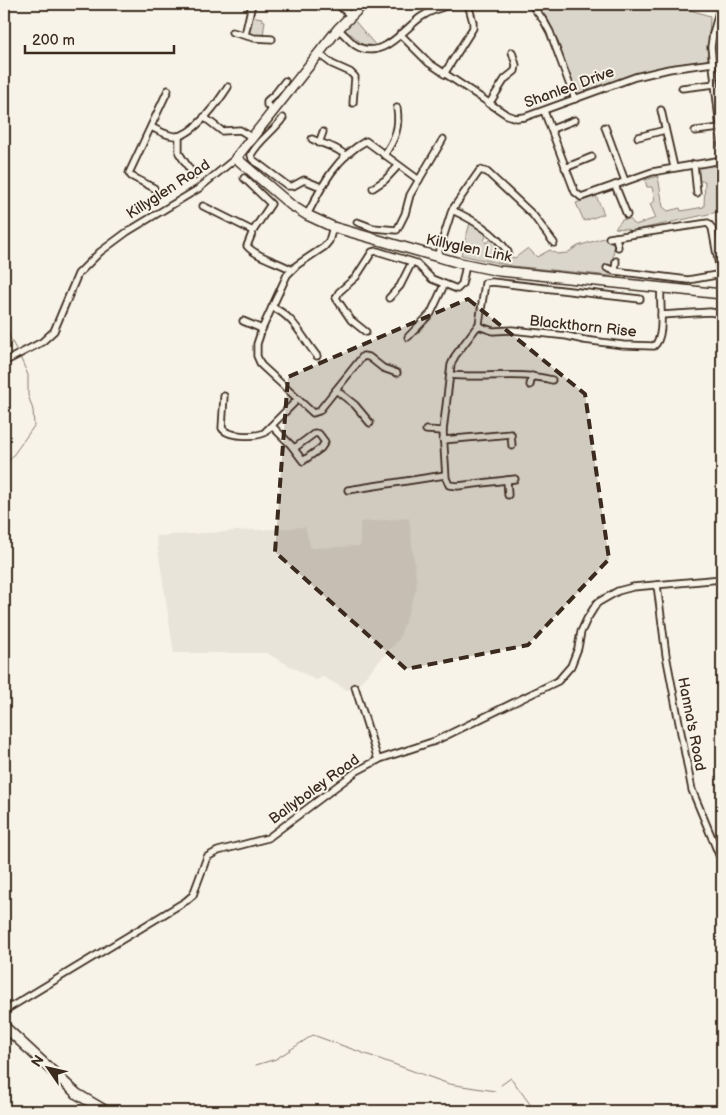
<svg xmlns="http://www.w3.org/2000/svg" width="726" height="1115" viewBox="0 0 726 1115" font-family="'Balsamiq Sans',sans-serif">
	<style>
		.built { fill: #e9e4d9 }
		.green { fill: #dbd6cb; stroke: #8b8074 }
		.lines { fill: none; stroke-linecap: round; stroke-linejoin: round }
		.stream { stroke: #84786c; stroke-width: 1 }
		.street-casing { stroke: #3b2a1e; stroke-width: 9 }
		.secondary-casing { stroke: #3b2a1e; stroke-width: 12 }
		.street { stroke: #f7f3e8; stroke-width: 5.5 }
		.secondary { stroke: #f7f3e8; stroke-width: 9 }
		.marked { fill: #3b2a1e; fill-opacity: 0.2; stroke: #3b2a1e; stroke-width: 4; stroke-dasharray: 10 6; stroke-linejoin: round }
		.labels { text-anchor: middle; stroke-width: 4; stroke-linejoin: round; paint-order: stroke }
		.street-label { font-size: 15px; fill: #3b2a1e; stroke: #f7f3e8 }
	</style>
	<rect width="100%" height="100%" fill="#f7f3e8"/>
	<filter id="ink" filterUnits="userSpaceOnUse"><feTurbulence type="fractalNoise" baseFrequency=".02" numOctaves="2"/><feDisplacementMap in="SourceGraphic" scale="10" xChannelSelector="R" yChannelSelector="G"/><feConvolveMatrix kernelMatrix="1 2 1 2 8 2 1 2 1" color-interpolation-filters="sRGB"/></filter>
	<g filter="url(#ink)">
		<polygon class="built" points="409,518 417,587 399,639 357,686 347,690 323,677 316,680 266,653 174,653 156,536 305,527 311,548 360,546 360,522"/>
		<g class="green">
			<polygon points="540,4 684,4 687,9 710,16 708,60 657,68 575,95 536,7"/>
			<polygon points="251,16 262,18 262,20 265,21 263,36 253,36 253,35 248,32"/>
			<polygon points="354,20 376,46 360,44 359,41 351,34 346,34 345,29"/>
			<polygon points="719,164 722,184 722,211 632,231 626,229 615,228 622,220 629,218 635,225 656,218 650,204 655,201 652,187 647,187 645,180 658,176 663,207 668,211 680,208 681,211 704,207 705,181 697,181 696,166"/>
			<polygon points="596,196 604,214 584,221 576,203"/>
			<polygon points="470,223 485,233 486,237 484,240 486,243 490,240 495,241 504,251 502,253 503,256 506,255 515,258 528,248 537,257 550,250 557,254 567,253 578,246 607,237 607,240 613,243 614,248 612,266 608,266 606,269 608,273 613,274 612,276 512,266 461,255"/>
		</g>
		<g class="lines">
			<g class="stream">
				<polyline points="4,262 5,311 10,338 17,351"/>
				<polyline points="4,468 34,426 33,410 28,395 28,375 20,357"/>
				<polyline points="256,1065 276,1059 313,1035 449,1084 495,1091"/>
				<polyline points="501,1085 511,1078 535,1111"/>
			</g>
			<defs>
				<g id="street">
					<polyline points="337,4 351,16"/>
					<polyline points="531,4 544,21 550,32 575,99"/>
					<polyline points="721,4 713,34 711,47 722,147"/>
					<path d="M338 29C344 34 349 40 355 45 381 62 403 30 421 17 431 10 442 7 454 4"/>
					<polyline points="232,32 254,38 272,39"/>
					<polyline points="400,34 429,63 507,115 516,118 525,117 635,77 669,69 713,63"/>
					<polyline points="713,34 722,36"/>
					<polyline points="245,35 252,4"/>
					<polyline points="318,53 332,64 350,72 355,77 353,103"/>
					<polyline points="444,74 473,28 473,22 468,4"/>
					<polyline points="682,88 715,84"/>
					<polyline points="489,104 505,79 515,71 516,65 512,52"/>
					<polyline points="273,110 267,105 267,101 275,94 285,81"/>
					<polyline points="661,110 674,167"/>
					<polyline points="544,111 575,192 581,197 652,172 722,160"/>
					<polyline points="204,117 222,131 240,130 251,137"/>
					<path d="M283 118C274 131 259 140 251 155L252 159 288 186H293L304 180 321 187"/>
					<path d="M151 127C158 130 168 137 177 136 194 135 219 101 228 87"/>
					<polyline points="605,127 625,181"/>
					<polyline points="552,129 575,120"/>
					<polyline points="695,131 720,128"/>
					<polyline points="179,136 179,153 194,176"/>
					<polyline points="638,137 665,130"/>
					<path d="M312 139C324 145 336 146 346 156"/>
					<polyline points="319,143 323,132"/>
					<path d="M384 155C395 140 400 127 397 108"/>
					<polyline points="694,164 697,193"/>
					<polyline points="565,168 592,157"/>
					<path d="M244 178 271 204 253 231 247 246C256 257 279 262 292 270"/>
					<polyline points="615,185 627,215"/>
					<polyline points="154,188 131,176 129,173 168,90"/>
					<polyline points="373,188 385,180 398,166"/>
					<polyline points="203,206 253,231"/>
					<path d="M452 210C474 220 494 232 508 252"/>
					<path d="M307 215C322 186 336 157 366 141L419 180"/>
					<polyline points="357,222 373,228 397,230 405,214 410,195 443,139"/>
					<polyline points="333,227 329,241 324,247 297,265 287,275 262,329 257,344 257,356 261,365 313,413 319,411 363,356 369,357 383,368 397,373"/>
					<polyline points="616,237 618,247"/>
					<polyline points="609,238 708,223 712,228 722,282"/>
					<polyline points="437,257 452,210 480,170 487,172 533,215 554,243"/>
					<polyline points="607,268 615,271 688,280 722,274"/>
					<polyline points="615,271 616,261"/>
					<polyline points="389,298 400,286 412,262"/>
					<path d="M272 307C295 317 302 338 317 356"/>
					<polyline points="661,315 710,312 722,314"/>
					<polyline points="243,321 262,329"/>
					<path d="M478 326 493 331 512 330 567 336 584 340 623 345 654 346C666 336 659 303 661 288"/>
					<polyline points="366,332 351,320 336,298 339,292 356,277 372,252 377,251 416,263 432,279 457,289 462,284 466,265"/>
					<polyline points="408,337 431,313 444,285"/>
					<polyline points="4,362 42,342 54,331 78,274 100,252 127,232 198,189 236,158"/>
					<path d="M450 375C484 379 518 371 552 380"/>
					<polyline points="530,385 532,376"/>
					<polyline points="336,390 355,405 370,423"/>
					<path d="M224 396 222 428C227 437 255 437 264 433L297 400"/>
					<polyline points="272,426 293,447 296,447 315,433 319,434 325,442 321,448 303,461 291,445"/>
					<polyline points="426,430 443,431"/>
					<polyline points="443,440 511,434 512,446"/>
					<polyline points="515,479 458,486 449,485 446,478 443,431 451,365 455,356 479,324 485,283 492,282 640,299"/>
					<polyline points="507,480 508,495"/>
					<polyline points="348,490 445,475"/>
					<polyline points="657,585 666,655 692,790 722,862"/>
					<polyline points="355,687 378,760"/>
					<polyline points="4,1011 186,901 193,895 207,857 218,851 268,838 357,771 380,759 435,741 558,681 571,666 578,648 581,632 587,619 597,603 618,591 633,587 722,579"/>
				</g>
				<g id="secondary">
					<polyline points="363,4 338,29 236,158 291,205 307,215 333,227 456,262 499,271 722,294"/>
					<polyline points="4,1026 77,1094 106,1111"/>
				</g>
			</defs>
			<use href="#street" class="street-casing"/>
			<use href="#secondary" class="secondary-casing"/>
			<use href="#street" class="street"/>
			<use href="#secondary" class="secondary"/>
		</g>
	</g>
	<path class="marked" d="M468 299 585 394 609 559 528 645 406 669 275 552 288 377Z"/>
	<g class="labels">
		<g class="street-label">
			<text transform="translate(569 87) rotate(-20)" y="5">Shanlea Drive</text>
			<text transform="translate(168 189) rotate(-33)" y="5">Killyglen Road</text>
			<text transform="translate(469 248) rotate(12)" y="5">Killyglen Link</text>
			<text transform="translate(583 326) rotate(6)" y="5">Blackthorn Rise</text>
			<text transform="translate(692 724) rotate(79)" y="5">Hanna's Road</text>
			<text transform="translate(314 789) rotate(-36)" y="5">Ballyboley Road</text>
		</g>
	</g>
	<rect width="726" height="1115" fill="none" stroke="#f7f3e8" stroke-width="20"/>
	<rect x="10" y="10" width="706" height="1095" fill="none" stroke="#3b2a1e" stroke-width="2" filter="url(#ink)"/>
	<g transform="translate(48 1068) rotate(304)" stroke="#f7f3e8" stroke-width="4" paint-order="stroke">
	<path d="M0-4L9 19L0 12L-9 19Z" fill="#3b2a1e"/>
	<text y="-8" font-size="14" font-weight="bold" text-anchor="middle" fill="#3b2a1e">N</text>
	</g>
	<path d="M25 45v8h149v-8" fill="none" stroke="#3b2a1e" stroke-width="2.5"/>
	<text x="32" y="45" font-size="15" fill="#3b2a1e" stroke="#f7f3e8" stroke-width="4" paint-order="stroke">200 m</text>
</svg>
